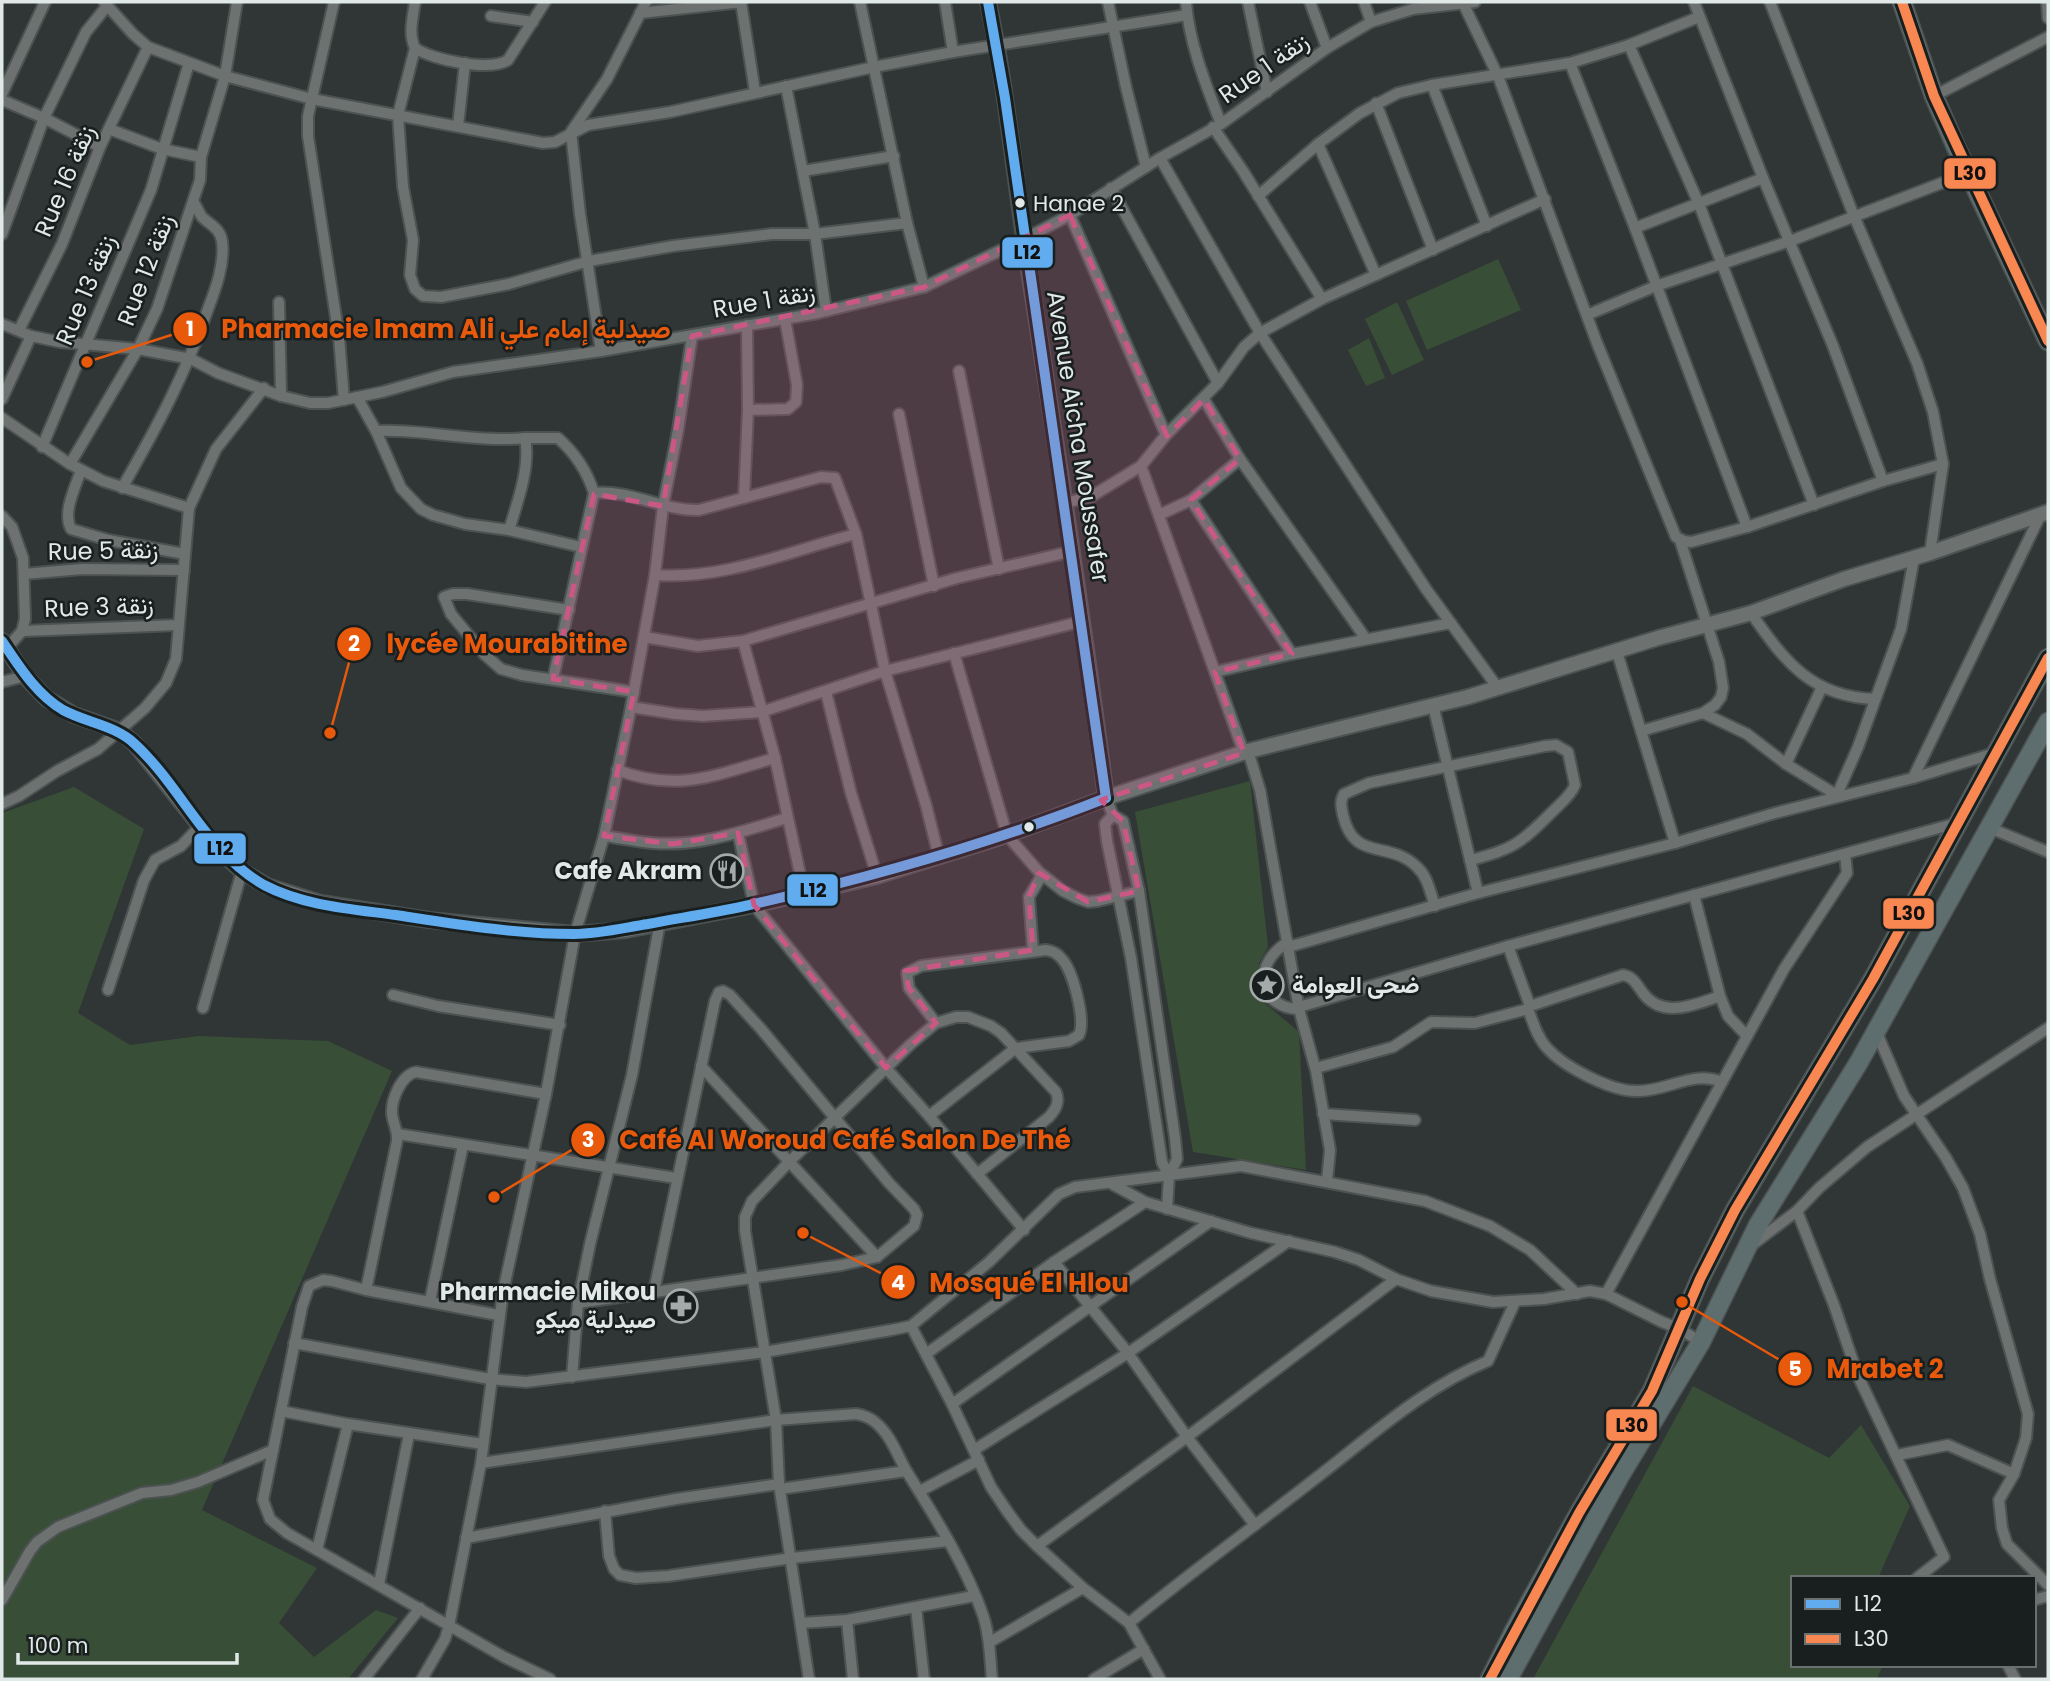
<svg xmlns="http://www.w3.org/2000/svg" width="2050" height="1681" viewBox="0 0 2050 1681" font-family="Poppins,Vazirmatn,sans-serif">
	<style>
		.green { fill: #394e37 }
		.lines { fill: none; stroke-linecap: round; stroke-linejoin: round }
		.minor-casing { stroke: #4c5251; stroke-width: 14 }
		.tertiary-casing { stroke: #4c5251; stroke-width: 18 }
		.primary-casing { stroke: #4c5251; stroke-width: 21 }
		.minor { stroke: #6d7271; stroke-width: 10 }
		.tertiary { stroke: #6d7271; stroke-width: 14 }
		.primary { stroke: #5e6d6e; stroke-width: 18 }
		.bus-1-casing { stroke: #191f1e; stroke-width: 16 }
		.bus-2-casing { stroke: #191f1e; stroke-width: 16 }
		.bus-1 { stroke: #60acee; stroke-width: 10 }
		.bus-2 { stroke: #f88751; stroke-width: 10 }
		.marked { fill: #cb5785; fill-opacity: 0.2; stroke: #cb5785; stroke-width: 5; stroke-dasharray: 14 9; stroke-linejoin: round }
		.bus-dot { fill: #e1e9e8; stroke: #191f1e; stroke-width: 2.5 }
		.labels { text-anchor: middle; stroke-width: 5; stroke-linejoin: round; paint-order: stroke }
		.bus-label { font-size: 22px; fill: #e1e9e8; stroke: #191f1e; text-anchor: start }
		.street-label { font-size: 24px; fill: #e1e9e8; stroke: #191f1e }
		.poi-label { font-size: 24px; font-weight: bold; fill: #e1e9e8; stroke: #191f1e; text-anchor: end }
		.leader { fill: none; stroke: #e8590c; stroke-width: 2.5 }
		.callout-dot { fill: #e8590c; stroke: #191f1e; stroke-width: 2.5 }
		.mark-label { font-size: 21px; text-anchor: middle; font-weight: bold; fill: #fff }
		.callout-label { font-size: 26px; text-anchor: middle; font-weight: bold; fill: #e8590c; stroke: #191f1e; stroke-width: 5; stroke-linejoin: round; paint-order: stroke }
		.line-badge { stroke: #191f1e; stroke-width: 2.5 }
		.pale-badge-label { font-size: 19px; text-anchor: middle; font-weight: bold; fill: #111 }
	</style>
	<rect width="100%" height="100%" fill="#2f3635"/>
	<g class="green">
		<polygon points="1498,259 1521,310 1427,350 1406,301"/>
		<polygon points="1397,302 1424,360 1392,375 1365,319"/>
		<polygon points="1369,338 1385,378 1366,386 1348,350"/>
		<polygon points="1250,781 1268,947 1259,963 1255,995 1299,1032 1306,1170 1193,1152 1135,812"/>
		<polygon points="74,787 144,829 78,1013 130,1045 199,1036 328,1041 392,1071 202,1510 317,1568 279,1623 314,1657 376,1610 398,1618 348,1679 2,1679 2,813"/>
		<polygon points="1693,1386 1829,1458 1861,1425 1910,1506 1878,1578 1793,1578 1793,1665 1883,1665 1877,1679 1533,1679"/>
	</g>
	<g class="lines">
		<defs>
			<g id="minor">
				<polyline points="104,2 133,34 148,47 225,76 312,99 543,143 555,142 588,125 670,112 874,67 953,52 1187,15"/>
				<polyline points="334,2 308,116 308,136 339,337 344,400"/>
				<path d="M415 2C413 17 408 34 415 48L398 115 403 187 413 240 410 275 415 289 423 296 441 297 509 284 589 261 673 246 772 234H815L907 223"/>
				<polyline points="741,2 755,92"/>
				<polyline points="860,2 907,223 924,287"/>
				<polyline points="945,2 953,52"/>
				<polyline points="1108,2 1126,87 1146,167"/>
				<path d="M1186 2C1189 43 1206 85 1221 124"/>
				<polyline points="1248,2 1267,92"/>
				<polyline points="1310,2 1327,48"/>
				<polyline points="1364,2 1371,22"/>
				<polyline points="1694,2 1763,178 1833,346 1883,481"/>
				<polyline points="1770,2 1854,216 1917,363 1933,412 1943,464 1930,553"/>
				<polyline points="2047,2 2048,18"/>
				<polyline points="1463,3 1498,76 1597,343 1676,537 1684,541 1691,542 1747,527 1883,481 1943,464"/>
				<polyline points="640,13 742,2"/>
				<polyline points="491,16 533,22"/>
				<polyline points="1629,45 1699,204 1814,505"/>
				<path d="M415 48C432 60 490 72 508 60L545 2"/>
				<polyline points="1570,63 1635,228 1747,527"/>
				<polyline points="1432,85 1487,226"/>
				<polyline points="786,86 815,234 826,311"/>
				<polyline points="2,94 45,2"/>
				<polyline points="1934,96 2048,37"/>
				<polyline points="2,100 44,118 100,147"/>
				<polyline points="1376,103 1433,250"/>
				<polyline points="458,126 465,63"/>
				<polyline points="1213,127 1243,171 1322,299"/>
				<polyline points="109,129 162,149 201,157"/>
				<polyline points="1318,144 1376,275"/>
				<polyline points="1160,158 1260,333 1426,589 1498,688"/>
				<polyline points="803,171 894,156"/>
				<polyline points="1111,188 1218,383"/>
				<polyline points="1258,196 1318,144 1360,113 1398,93 1432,85 1570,63 1629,45 1699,17"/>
				<polyline points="1070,215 1166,435"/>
				<polyline points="1635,228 1763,178"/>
				<polyline points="2,234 44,118 86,32 107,6"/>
				<polyline points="279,302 281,396"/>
				<polyline points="1587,315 1656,286 1790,241 1968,173"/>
				<polyline points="2,324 31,336 60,342 138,349 191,359 218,373 281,396 310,403 328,403 382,392 453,372 601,351 818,313 924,287 1024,239 1070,215 1160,158 1221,124 1327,48 1371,22 1413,9 1475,2"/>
				<polyline points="19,330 62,244 100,147 148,47"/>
				<polyline points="601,351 580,214 571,132 607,79 646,2"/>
				<polyline points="959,371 999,569"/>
				<polyline points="357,397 376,431 401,488 421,509 433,515 465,524 509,530 581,547"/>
				<polyline points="2,399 31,336"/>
				<polyline points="1204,399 1240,459 1366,639"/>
				<polyline points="748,410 788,409 796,402 797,385 785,319"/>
				<polyline points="899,414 934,586"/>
				<polyline points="2,418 70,464 103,481 189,508"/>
				<path d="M376 431C427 429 475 443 525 438 531 465 517 504 509 530"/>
				<path d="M525 438H558C575 453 587 471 594 493L553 679"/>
				<polyline points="42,447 151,190 189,63"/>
				<polyline points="70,464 138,349 157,309 200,180 201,157 225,76 237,2"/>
				<polyline points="1141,466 1244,753"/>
				<path d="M81 470C76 486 62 512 71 529L108 540 185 554"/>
				<path d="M122 488C157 427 185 375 208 309 216 288 225 263 222 241 220 228 210 225 202 217 199 213 197 207 194 203"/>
				<path d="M594 493C629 489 664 511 699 510L821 477 835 478 856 534 885 671 926 805 939 857"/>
				<polyline points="744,498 748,410 747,325"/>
				<polyline points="1191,500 1292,654"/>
				<polyline points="1065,503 1092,496 1141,466 1166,435 1218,383 1244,347 1260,333 1322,299 1545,199"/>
				<polyline points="1159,515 1191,500 1240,459"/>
				<polyline points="2,516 12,527 23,558 25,619 22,631 7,648"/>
				<polyline points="24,574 82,569 184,570"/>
				<path d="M655 575C725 580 789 551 856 534"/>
				<polyline points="569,610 467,594 453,594 444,597 451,614 485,655 501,669 522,675 634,692"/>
				<path d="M1751 613C1785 662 1812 697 1875 699"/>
				<polyline points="22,631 178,625"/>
				<polyline points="644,637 698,646 743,641 957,578 1073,551"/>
				<polyline points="743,641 775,758 804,892"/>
				<polyline points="1617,652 1675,843"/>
				<polyline points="954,653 1007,835 1039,872 1063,891 1077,898 1088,902 1098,901 1139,891"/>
				<polyline points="1215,672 1292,654 1451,623"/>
				<polyline points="2,682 25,676"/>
				<polyline points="826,692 851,793 877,876"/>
				<polyline points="1433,705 1478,893"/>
				<polyline points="631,707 676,714 703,716 761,712 885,671 1083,621"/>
				<polyline points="1703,713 1747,734 1786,764 1835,794"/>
				<polyline points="1641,731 1703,713 1715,705 1721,697 1723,688 1719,662 1680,540"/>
				<polyline points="1248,751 1260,790 1299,1009 1316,1071 1330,1150 1327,1181"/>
				<polyline points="1786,764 1822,687"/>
				<path d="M617 770C678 793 715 775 775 758"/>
				<polyline points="1913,778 2040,516"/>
				<polyline points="1836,797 1858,747 1901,629 1914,558"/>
				<polyline points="1106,798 1113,815 1123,821 1139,891 1175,1138 1177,1159 1169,1176 1167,1209"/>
				<polyline points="2,804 19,796 57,771 98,749 145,708 166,683 176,659 189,508 216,449 264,388"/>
				<polyline points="1113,815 1105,824 1107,841 1131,958 1162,1162 1169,1176"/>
				<polyline points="1990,828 2048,852"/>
				<polyline points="738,833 754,905 886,1068 929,1116 1024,1230"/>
				<path d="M604 836C620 838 636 842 653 843 698 847 744 831 787 818"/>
				<path d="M1435 906C1430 892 1428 877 1417 867 1389 839 1354 863 1343 815 1341 806 1340 801 1344 794L1369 783 1545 746 1556 745 1568 752 1575 785C1571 795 1562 802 1554 810 1523 841 1514 850 1470 860"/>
				<path d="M1288 942C1270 953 1262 967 1263 988 1272 1002 1283 1009 1299 1009"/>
				<path d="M1508 946 1530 1006 1623 975C1634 977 1636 984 1643 993 1662 1019 1695 1005 1720 996L1694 895"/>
				<polyline points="1288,947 1478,893 1675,843 1775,813 1913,778 1995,753"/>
				<polyline points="1033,950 1029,897 1042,875"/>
				<polyline points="108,990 144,880 155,860 181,846 199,827"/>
				<polyline points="393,995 438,1006 560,1025"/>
				<polyline points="1720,996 1728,1016 1747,1036"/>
				<path d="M1530 1006 1528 1009C1533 1022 1537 1037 1547 1048 1564 1067 1612 1092 1638 1091 1669 1091 1692 1070 1722 1082"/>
				<polyline points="1299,1007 1508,946 1957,823"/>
				<polyline points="203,1008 242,871"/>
				<polyline points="1876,1031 1904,1096 1946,1158 1963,1188 1980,1234 1990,1279 2028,1414 2026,1438 2014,1474 1999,1500 2002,1528 2007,1544 2048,1585"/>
				<polyline points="701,1066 877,1257"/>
				<polyline points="1316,1068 1393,1047 1431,1022 1475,1023 1528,1009"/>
				<polyline points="1323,1114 1415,1120"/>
				<path d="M929 1116 1016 1048 1069 1041 1079 1035C1086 1020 1073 970 1061 958 1057 953 1053 951 1046 950L921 966 907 973 909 988 936 1023"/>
				<polyline points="398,1134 676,1178"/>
				<polyline points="1112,1184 1145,1202 1251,1233 1335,1252 1359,1260 1396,1279 1431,1291 1493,1302 1544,1299 1590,1291 1606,1294 1662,1322 1678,1328 1701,1342"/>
				<polyline points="1797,1211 1834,1305 1858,1376 1944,1557 1917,1578"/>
				<polyline points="1752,1245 1797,1211 1819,1188 1867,1147 2048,1028"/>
				<polyline points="1054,1262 1128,1353 1187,1437 1255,1525"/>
				<path d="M366 1290 397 1141C398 1131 393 1123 392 1114 391 1100 401 1075 416 1072L546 1094"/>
				<polyline points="1606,1294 1784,969 1847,873 1845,854"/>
				<polyline points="430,1301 463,1145"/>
				<polyline points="578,1303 842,1265 877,1257 914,1226 917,1215 914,1209 889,1183 761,1029 730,995 723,991 719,992 715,1001 654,1291"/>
				<polyline points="498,1315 366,1290 332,1281 323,1280 309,1286 302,1307 263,1500 270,1519 287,1533 504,1657 550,1679"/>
				<polyline points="911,1326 952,1404 991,1487 1007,1511 1021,1530 1037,1546 1083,1588 1129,1623 1160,1679"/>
				<polyline points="294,1343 490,1379 526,1382 765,1352 891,1330 911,1326 989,1262 1059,1194 1075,1187 1241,1166 1425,1201 1490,1226 1530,1250 1577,1294"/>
				<polyline points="926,1354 1054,1262 1145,1202"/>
				<polyline points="572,1377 578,1303 590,1244 632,1075 660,922"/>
				<polyline points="952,1404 1211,1221"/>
				<polyline points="281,1411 348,1424 483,1444"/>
				<polyline points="974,1450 1128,1353 1289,1241"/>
				<polyline points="1897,1455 1948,1445 2014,1474"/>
				<path d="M481 1463 776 1420 856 1414C863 1415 869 1417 875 1422 891 1435 897 1455 907 1472 935 1517 965 1564 983 1615 990 1636 990 1658 992 1679"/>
				<polyline points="780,1489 906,1471"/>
				<polyline points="920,1491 979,1460"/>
				<polyline points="605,1511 609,1556 614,1569 620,1575 636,1578 668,1576 792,1558 948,1541"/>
				<polyline points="466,1538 676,1499 779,1484"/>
				<polyline points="1037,1546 1187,1437 1396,1279"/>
				<polyline points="317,1550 348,1424"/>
				<polyline points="379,1584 409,1434"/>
				<polyline points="2,1600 30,1551 37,1542 58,1527 142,1493 171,1490 198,1482 273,1450"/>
				<polyline points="2034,1600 2048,1596"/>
				<polyline points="916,1607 924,1679"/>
				<polyline points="847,1620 853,1679"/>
				<polyline points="801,1623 847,1620 974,1596"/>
				<path d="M1129 1623C1191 1572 1256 1525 1320 1475 1373 1434 1425 1387 1488 1361L1515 1302"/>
				<polyline points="990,1642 1083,1588"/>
				<polyline points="2008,1665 2015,1679"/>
				<polyline points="364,1679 420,1608"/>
				<polyline points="422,1679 445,1639 449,1626 481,1463 503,1292 546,1094 575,934 604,836 631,707 655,575 663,506 678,430 692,336"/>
				<path d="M809 1679 779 1484 776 1420 745 1231V1217L752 1201 790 1161 911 1044 936 1023 956 1017H968L991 1026 1001 1033 1056 1092C1060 1102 1056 1109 1049 1117L977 1174"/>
				<polyline points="1094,1679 1144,1649"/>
			</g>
			<g id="tertiary">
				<path d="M988 2C1006 86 1014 173 1027 258 1055 438 1083 617 1106 798"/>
				<polyline points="2,641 25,676 46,698 74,715 120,731 135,744 220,851 242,871 267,886 321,903 429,920 575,934 626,930 754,905 877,876 1007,835 1106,798 1248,751 1468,697 1658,638 1751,613 1844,579 1930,553 2048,512"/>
			</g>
			<g id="primary">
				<polyline points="1902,2 1934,96 1956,147 2048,341"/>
				<polyline points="1490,1679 1515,1629 1579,1513 1652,1391 1700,1279 1735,1210 1873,979 2048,658"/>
				<polyline points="1508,1679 1621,1474 1701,1342 1758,1225 1859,1062 2048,722"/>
			</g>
		</defs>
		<use href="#minor" class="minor-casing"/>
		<use href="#tertiary" class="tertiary-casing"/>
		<use href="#primary" class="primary-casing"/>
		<use href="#minor" class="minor"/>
		<use href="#tertiary" class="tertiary"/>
		<use href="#primary" class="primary"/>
		<defs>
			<g id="bus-1">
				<polyline points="988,2 1005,98 1106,798"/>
				<path d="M2 641C19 666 36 694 63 710 87 723 115 725 135 744 182 788 207 853 264 885 304 906 352 909 396 915 455 924 514 934 574 934 599 934 623 928 648 924 680 918 713 913 745 906 870 878 987 845 1106 798"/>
			</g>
			<g id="bus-2">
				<polyline points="1902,2 1934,96 2048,341"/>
				<polyline points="1490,1679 1579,1513 1652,1391 1700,1279 1735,1210 1873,979 2048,658"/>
			</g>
		</defs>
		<use href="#bus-1" class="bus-1-casing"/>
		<use href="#bus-2" class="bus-2-casing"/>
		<use href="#bus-1" class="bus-1"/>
		<use href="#bus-2" class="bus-2"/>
	</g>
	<path class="marked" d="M1070 215 1167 436 1204 399 1240 459 1191 500 1292 654 1215 672 1244 753 1101 800 1123 821 1139 891 1088 902 1039 873 1029 897 1033 950 905 971 909 988 936 1023 886 1068 754 905 738 833 673 844 604 836 634 692 553 679 594 494 663 506 692 336 924 287Z"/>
	<defs>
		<symbol id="restaurant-ring" viewBox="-11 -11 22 22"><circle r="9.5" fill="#191f1e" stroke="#a3aaa9" stroke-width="1.5"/><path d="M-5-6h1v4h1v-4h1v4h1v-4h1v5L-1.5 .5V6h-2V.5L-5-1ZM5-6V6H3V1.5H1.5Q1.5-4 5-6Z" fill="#a3aaa9"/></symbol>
		<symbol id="sight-ring" viewBox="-11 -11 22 22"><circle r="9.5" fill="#191f1e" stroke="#a3aaa9" stroke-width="1.5"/><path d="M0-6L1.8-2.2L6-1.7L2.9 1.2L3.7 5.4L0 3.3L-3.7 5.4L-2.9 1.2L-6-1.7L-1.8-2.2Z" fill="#a3aaa9"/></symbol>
		<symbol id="pharmacy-ring" viewBox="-11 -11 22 22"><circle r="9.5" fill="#191f1e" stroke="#a3aaa9" stroke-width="1.5"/><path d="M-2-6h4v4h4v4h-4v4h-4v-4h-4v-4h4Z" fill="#a3aaa9"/></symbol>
	</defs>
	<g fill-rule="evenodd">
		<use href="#restaurant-ring" x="708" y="852" width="38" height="38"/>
		<use href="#sight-ring" x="1248" y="966" width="38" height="38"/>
		<use href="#pharmacy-ring" x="662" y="1287" width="38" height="38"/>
	</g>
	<g class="bus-dot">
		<circle cx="1020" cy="203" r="6"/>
		<circle cx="1029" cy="827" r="6"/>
	</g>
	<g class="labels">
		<g class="bus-label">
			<text x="1033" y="211">Hanae 2</text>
		</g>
		<g class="street-label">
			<text transform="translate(1264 68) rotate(-35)" y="8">Rue 1 زنقة</text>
			<text transform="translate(65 181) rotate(-67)" y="8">Rue 16 زنقة</text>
			<text transform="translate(146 270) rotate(-69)" y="8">Rue 12 زنقة</text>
			<text transform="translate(86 290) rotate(-67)" y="8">Rue 13 زنقة</text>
			<text transform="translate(764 301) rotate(-10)" y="8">Rue 1 زنقة</text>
			<text transform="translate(1078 437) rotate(81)" y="8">Avenue Aicha Moussafer</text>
			<text transform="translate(103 551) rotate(-1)" y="8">Rue 5 زنقة</text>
			<text transform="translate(99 607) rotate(-2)" y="8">Rue 3 زنقة</text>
		</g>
		<g class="poi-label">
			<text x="702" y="879">Cafe Akram</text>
			<text x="1292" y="993" text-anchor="start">ضحى العوامة</text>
			<text x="656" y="1300">Pharmacie Mikou<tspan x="656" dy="28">صيدلية ميكو</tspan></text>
		</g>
	</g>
	<path class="leader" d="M87 362L190 329M330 733L354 644M494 1197L588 1140M803 1233L898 1282M1682 1302L1795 1369"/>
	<g class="callout-dot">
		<circle cx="87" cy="362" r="7"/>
		<circle cx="330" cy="733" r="7"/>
		<circle cx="494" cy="1197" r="7"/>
		<circle cx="803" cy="1233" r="7"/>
		<circle cx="1682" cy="1302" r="7"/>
		<circle cx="190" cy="329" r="18"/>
		<circle cx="354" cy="644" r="18"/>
		<circle cx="588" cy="1140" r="18"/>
		<circle cx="898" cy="1282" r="18"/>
		<circle cx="1795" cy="1369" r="18"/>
	</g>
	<g class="mark-label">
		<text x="190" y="336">1</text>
		<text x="354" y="651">2</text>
		<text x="588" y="1147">3</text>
		<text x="898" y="1290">4</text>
		<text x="1795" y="1376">5</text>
	</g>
	<g class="callout-label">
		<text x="446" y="338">Pharmacie Imam Ali صيدلية إمام علي</text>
		<text x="507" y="653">lycée Mourabitine</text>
		<text x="845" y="1149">Café Al Woroud Café Salon De Thé</text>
		<text x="1029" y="1292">Mosqué El Hlou</text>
		<text x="1885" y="1378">Mrabet 2</text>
	</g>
	<g class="line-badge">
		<rect x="1943" y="157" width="54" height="33" rx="7" fill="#f88751"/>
		<rect x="1001" y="236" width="53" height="33" rx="7" fill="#60acee"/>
		<rect x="193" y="832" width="54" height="33" rx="7" fill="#60acee"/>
		<rect x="786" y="873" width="53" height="34" rx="7" fill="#60acee"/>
		<rect x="1882" y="897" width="53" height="33" rx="7" fill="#f88751"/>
		<rect x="1605" y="1408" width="53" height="34" rx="7" fill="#f88751"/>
	</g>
	<g class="pale-badge-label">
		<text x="1970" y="180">L30</text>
		<text x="1027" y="259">L12</text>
		<text x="220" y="855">L12</text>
		<text x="813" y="897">L12</text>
		<text x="1909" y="920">L30</text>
		<text x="1632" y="1432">L30</text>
	</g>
	<rect width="2050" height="1681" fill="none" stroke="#e1e9e8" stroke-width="7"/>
	<rect x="1791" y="1576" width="245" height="91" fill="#191f1e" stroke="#69706f" stroke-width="2"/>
	<rect x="1805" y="1599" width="35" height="10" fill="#60acee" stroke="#69706f" stroke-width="2"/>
	<text x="1854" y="1611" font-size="21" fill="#e1e9e8">L12</text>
	<rect x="1805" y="1634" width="35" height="10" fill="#f88751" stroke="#69706f" stroke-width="2"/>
	<text x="1854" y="1646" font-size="21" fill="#e1e9e8">L30</text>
	<path d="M18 1653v10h219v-10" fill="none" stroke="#e1e9e8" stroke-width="3.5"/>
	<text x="28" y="1653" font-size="21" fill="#e1e9e8" stroke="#191f1e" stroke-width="5" paint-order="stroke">100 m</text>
</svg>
